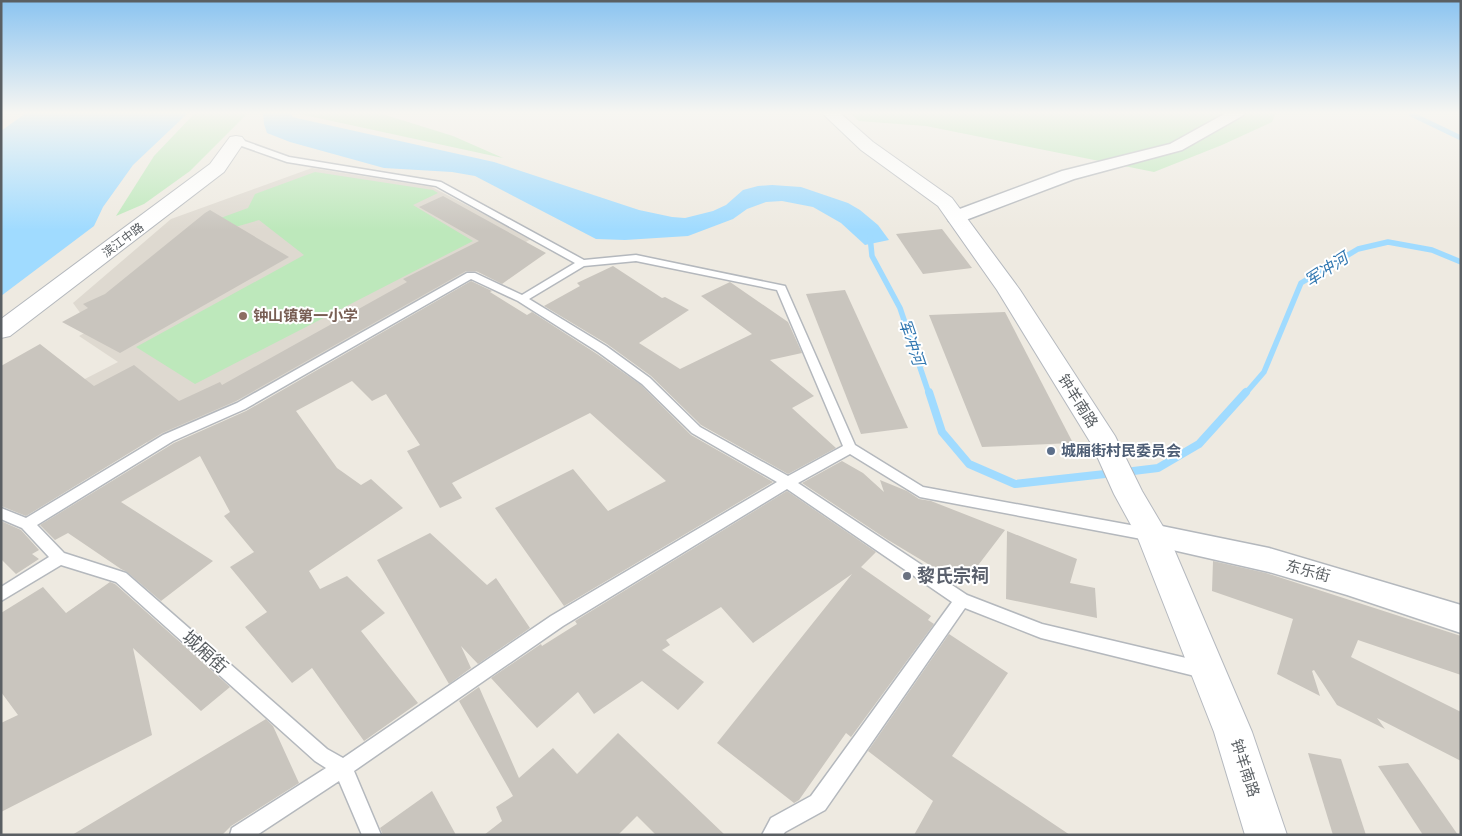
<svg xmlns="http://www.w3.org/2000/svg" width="1462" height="836" viewBox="0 0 1462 836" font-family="'Noto Sans','Noto Sans SC',sans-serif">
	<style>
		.education { fill: #ded9d0 }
		.green { fill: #bde8bb }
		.water { fill: #a0dbff }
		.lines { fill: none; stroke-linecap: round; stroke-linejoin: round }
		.stream-far2 { stroke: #a0dbff; stroke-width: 5 }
		.stream-far1 { stroke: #a0dbff; stroke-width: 5.5 }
		.stream { stroke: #a0dbff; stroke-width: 8 }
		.building { fill: #c9c5be }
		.service-casing { stroke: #b4b8bd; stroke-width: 3 }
		.minor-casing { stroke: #b4b8bd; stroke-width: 3 }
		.tertiary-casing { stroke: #b4b8bd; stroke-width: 2 }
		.secondary-casing { stroke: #b5b9bf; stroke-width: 2 }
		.service { fill: #fff; fill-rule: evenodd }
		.minor { fill: #fff; fill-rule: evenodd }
		.tertiary { fill: #fff; fill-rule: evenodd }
		.secondary { fill: #fff; fill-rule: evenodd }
		.education-dot { fill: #8d6e63; stroke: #fff; stroke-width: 2 }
		.service-dot { fill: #5c6f8a; stroke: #fff; stroke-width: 2 }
		.worship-dot { fill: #6b7280; stroke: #fff; stroke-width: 2 }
		.labels { text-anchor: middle; stroke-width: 4; stroke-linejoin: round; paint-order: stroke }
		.far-street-label { font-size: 12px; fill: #5a5f63; stroke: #fff }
		.education-label { font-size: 15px; font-weight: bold; fill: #785e54; stroke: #fff; text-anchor: start }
		.street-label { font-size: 15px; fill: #5a5f63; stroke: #fff }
		.service-label { font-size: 15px; font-weight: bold; fill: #4e5e75; stroke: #fff; text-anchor: start }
		.water-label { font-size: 16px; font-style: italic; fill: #3278b1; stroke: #fff }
		.near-worship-label { font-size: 18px; font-weight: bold; fill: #5b616d; stroke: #fff; text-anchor: start }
		.near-street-label { font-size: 18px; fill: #5a5f63; stroke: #fff }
	</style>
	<rect width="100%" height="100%" fill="#eeeae1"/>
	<polygon class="education" points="312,168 432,187 531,239 373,334 149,444 79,382 118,362 79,336 92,329 73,303 171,219"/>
	<g class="green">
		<polygon points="195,113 248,113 190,171 144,204 116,216 154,156"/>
		<polygon points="295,113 379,113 453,136 503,158"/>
		<polygon points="850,113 1276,113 1272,122 1222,145 1154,172 926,126 859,121"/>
		<polygon points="315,172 433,190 438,193 413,205 473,241 195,384 136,347 304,255 259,220 225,230 204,224 248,208 255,194"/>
	</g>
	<g class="water">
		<polygon points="26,113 188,113 133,165 103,207 94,226 1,296 1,131"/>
		<polygon points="263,113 290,113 293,117 301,119 494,162 639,210 672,217 685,218 713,211 726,205 743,190 758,186 772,185 801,187 848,203 860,210 878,225 889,240 865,245 841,223 813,207 782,201 766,202 747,209 733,219 688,236 625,240 596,239 475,176 452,172 384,168 290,142 267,133 264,124"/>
	</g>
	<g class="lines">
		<polyline class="stream-far2" points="1413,113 1411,114 1461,138"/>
		<g class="stream-far1">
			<polyline points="870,236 872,256 900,308 929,394"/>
			<polyline points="1245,394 1264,372 1301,283 1358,249 1388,242 1432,250 1461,262"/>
		</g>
		<g class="stream">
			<polyline points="929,392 942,432 969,464 1015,484 1114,473"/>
			<polyline points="1125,472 1158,468 1199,444 1246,392"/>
		</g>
	</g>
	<g class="building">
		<polygon points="443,196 546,253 502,284 476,271 466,271 236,401 162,433 26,516 1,506 1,366 40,344 94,386 134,365 179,401 220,382 222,385 407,282 403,279 479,241 419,207"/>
		<polygon points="210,210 289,257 120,353 62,322 88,308 83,304 105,294 205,213"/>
		<polygon points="942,229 972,268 923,274 896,234"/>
		<polygon points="613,266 662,298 665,297 689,310 639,343 680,369 752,334 701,296 730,282 788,322 802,353 770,360 814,396 792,408 836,448 788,474 701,425 651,376 607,344 544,306 580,286 577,283"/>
		<polygon points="471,281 492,291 490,292 527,315 532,312 597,354 641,385 691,435 773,482 564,606 495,508 573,469 608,511 666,481 590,413 452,483 462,498 440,508 407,451 420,445 386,394 372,401 352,381 296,411 337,468 361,485 371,479 403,508 309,571 320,589 347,576 385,613 361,631 418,703 364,741 312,668 292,683 245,627 267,612 230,567 254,552 224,516 230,512 200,456 121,502 213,561 161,601 127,572 121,569 68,533 55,540 40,525 174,443 246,411"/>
		<polygon points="845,290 908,428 861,434 806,294"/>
		<polygon points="1005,312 1073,443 982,447 929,315"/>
		<polygon points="842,461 863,473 884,492 880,480 907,491 919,499 931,501 1005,530 963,585 888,540 802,483"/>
		<polygon points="787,491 876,552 861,567 931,616 928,620 934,624 851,737 846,733 799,800 794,803 717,743 852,574 753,643 721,607 666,640 670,645 662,650 704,682 678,710 642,681 594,714 578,692 537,728 491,678 541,644 542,646 577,624 575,621"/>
		<polygon points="1,521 21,530 39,550 32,554 39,559 16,574 1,559"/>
		<polygon points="1007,531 1077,559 1070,583 1095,588 1097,618 1006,599"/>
		<polygon points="430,533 487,585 496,578 530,628 478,664 461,646 471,668 449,684 377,560"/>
		<polygon points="1213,561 1266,573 1461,636 1461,675 1358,640 1351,657 1461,712 1461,761 1377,718 1385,729 1337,705 1314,670 1312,671 1320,696 1277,674 1293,619 1212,591"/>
		<polygon points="110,582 115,584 230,687 201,711 133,648 152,735 1,812 1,723 18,715 1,692 1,613 43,587 66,613"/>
		<polygon points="949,634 1008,673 952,756 1070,835 914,835 933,801 868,751"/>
		<polygon points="479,687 519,778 553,748 577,774 618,733 725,835 656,835 637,816 618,835 484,835 502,821 496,807 513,796 459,701"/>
		<polygon points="266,719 273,726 299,783 231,826 222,835 72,835"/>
		<polygon points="1308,753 1341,759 1366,835 1333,835"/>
		<polygon points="1408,763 1458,835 1423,835 1378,766"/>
		<polygon points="432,791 456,835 383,835 380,828"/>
	</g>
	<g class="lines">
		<defs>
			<path id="service" d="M233 139H239L289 157 441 182 584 260 636 255 785 286 855 445 923 487 1152 529 1157 531 1159 535 1157 539 1152 541 920 497 850 454 798 483 967 595 1042 624 1203 662 1209 665 1211 670 1209 675 1203 678 1041 638 965 608 825 810 785 832 783 835H762L771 818 811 796 952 602 787 489 563 626 354 771 381 835H362L339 781 257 835H230L232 828 326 768 315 761 116 582 61 565 1 601V587L49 557 22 528 1 519V508L26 518 163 435 237 403 467 273H475L522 295 575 263 436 186 287 162 233 143ZM636 261 777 290 843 446 788 476 700 427 650 378 606 346 529 299 584 266ZM471 279 518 301 598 352 642 384 692 433 777 482 551 616 343 758 327 749 126 573 64 553 37 525 173 441 245 409Z"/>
			<g id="minor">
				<polygon points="1226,113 1245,113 1242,116 1182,150 1074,179 963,221 956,223 949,221 947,217 949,213 1062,171 1170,144"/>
				<polygon points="1152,524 1269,548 1461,605 1461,633 1347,595 1269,572 1142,543 1138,535 1142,527"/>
			</g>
			<polygon id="tertiary" points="236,136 242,137 245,141 224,172 10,336 1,338 1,319 210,164 230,137"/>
			<polygon id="secondary" points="822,113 840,113 873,142 952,198 1020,290 1115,436 1142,491 1168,535 1252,732 1287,835 1245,835 1214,732 1137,536 1114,494 1092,445 997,290 938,206 861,150"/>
		</defs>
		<use href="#service" class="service-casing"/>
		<use href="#minor" class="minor-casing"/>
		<use href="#tertiary" class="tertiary-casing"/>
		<use href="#secondary" class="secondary-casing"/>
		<use href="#service" class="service"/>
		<use href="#minor" class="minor"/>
		<use href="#tertiary" class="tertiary"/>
		<use href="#secondary" class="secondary"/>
	</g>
	<linearGradient id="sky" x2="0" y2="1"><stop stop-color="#8bc4f1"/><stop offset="0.49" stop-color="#f7f6f2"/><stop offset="1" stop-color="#f7f6f2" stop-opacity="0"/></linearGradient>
	<rect width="1462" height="230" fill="url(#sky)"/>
	<circle class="education-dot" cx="243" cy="316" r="5"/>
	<circle class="service-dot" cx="1051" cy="451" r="5"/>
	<circle class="worship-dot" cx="907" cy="576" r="5"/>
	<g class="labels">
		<g class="far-street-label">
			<text transform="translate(123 240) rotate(-37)" y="4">滨江中路</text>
		</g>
		<g class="education-label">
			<text x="253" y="321">钟山镇第一小学</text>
		</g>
		<g class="street-label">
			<text transform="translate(1078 401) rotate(58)" y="5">钟羊南路</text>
			<text transform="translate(1308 571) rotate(15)" y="5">东乐街</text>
			<text transform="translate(1245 768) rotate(72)" y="5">钟羊南路</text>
		</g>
		<g class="service-label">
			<text x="1061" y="456">城厢街村民委员会</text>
		</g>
		<g class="water-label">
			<text transform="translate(1326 269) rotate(-33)" y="6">军冲河</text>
			<text transform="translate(912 342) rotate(71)" y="6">军冲河</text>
		</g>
		<g class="near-worship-label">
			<text x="917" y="582">黎氏宗祠</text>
		</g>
		<g class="near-street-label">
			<text transform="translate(205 652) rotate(42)" y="6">城厢街</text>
		</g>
	</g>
	<rect width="1462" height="836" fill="none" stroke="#5a5f63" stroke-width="5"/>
</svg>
